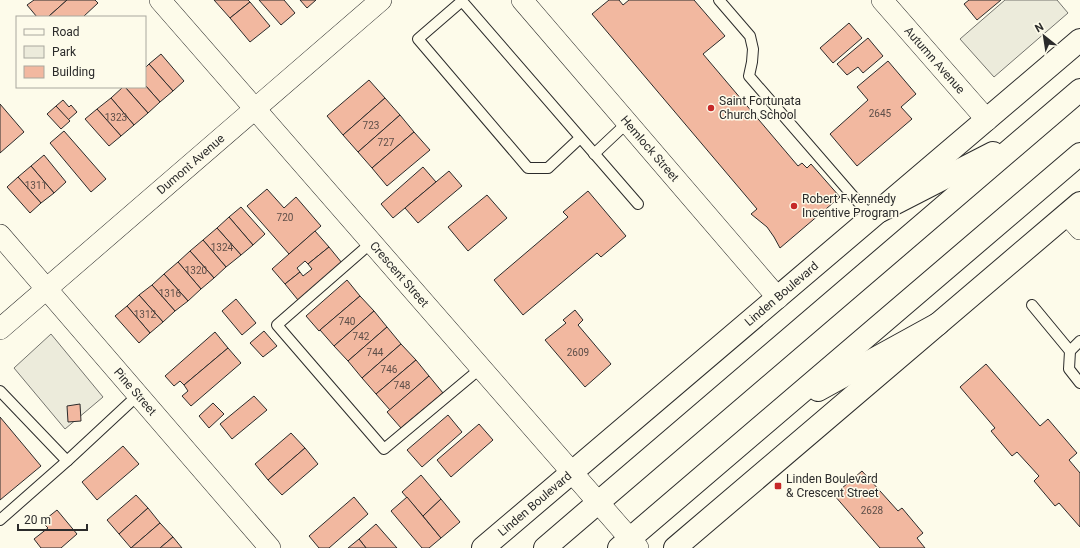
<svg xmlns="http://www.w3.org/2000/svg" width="1080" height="548" viewBox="0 0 1080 548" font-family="Roboto,sans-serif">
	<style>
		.green { fill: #ecebdb; stroke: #74746e }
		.building { fill: #f2b8a0; stroke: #2b2b2b }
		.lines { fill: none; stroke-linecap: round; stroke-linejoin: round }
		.lane-casing { stroke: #2b2b2b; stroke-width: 12 }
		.street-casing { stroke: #2b2b2b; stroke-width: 22 }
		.secondary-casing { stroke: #2b2b2b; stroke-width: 24 }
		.highway-casing { stroke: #2b2b2b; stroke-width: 24 }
		.lane { stroke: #fdfbea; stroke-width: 10 }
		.street { stroke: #fdfbea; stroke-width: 21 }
		.secondary { stroke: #fdfbea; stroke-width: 22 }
		.highway { stroke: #fdfbea; stroke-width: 22 }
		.poi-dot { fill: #c62828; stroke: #fdfbea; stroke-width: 1.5 }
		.labels { text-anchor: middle; stroke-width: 3; stroke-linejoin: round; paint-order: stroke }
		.number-label { font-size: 10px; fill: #5d4e48 }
		.street-label { font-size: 12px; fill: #2b2b2b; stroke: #fdfbea }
		.poi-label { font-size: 12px; fill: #2b2b2b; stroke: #fdfbea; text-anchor: start }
	</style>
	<rect width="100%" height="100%" fill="#fdfbea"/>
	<g class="green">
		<polygon points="1005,0 1057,0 1068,13 994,77 960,39"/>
		<polygon points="51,334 103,397 65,429 14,368"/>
	</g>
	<g class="building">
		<polygon points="34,0 67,0 48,17 37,17 27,5"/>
		<polygon points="67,0 95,0 98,3 83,17 48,17"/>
		<polygon points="214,0 248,0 250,2 230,18"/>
		<polygon points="259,0 284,0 295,13 281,25"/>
		<polygon points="300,0 316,0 307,8"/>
		<polygon points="609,0 619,0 623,5 629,0 694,0 725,36 703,54 798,166 802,163 807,168 811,164 840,197 780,248 774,237 767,227 751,214 757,209 592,14"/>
		<polygon points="969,0 1001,0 977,20 964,4"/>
		<polygon points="250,2 270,26 250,42 230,18"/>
		<polygon points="849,23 862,38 833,63 820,48"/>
		<polygon points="868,38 883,56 863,73 858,67 847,75 837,64"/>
		<polygon points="161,54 184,81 173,91 149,64"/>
		<polygon points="888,61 916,94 901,107 912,119 857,166 830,134 868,100 857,87"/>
		<polygon points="149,64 173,91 160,102 145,85 145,68"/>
		<polygon points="369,80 385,98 343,135 327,116"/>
		<polygon points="145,85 160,102 148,113 125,87 145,87"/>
		<polygon points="123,87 125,87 148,113 134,125 111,98"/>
		<polygon points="111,98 134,125 121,136 97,109"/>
		<polygon points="385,98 400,115 358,152 343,135"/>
		<polygon points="63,100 69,107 71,105 77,112 68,120 56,106"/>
		<polygon points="0,104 24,132 0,153"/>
		<polygon points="56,106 70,121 61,129 47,114"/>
		<polygon points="97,109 121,136 109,146 85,119"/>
		<polygon points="400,115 414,132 372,168 358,152"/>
		<polygon points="64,131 106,179 91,192 50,143"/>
		<polygon points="414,132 430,150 387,186 372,168"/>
		<polygon points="44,155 66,182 54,193 31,166"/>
		<polygon points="31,166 54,193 41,203 18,177"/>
		<polygon points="423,167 436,182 393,218 381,204"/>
		<polygon points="449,171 462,186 418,223 405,208"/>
		<polygon points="18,177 41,203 30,213 7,187"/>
		<polygon points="267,189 284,208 296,197 321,226 289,254 247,206"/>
		<polygon points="588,191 626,236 601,257 597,253 523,315 494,280 568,217 563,212"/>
		<polygon points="487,195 507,218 468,251 448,227"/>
		<polygon points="241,207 265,234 253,245 229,217"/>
		<polygon points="229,217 253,245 241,255 217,228"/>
		<polygon points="217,228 241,255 226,267 203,240"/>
		<polygon points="315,231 329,247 308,264 305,261 297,268 300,272 285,284 272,269"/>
		<polygon points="203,240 226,267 214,278 190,251"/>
		<polygon points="329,247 342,263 298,300 285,284 300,272 303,276 312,269 308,264"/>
		<polygon points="190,251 214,278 201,289 178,262"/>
		<polygon points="178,262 201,289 188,301 164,274"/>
		<polygon points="164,274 188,301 175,311 152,285"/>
		<polygon points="347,280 360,296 319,331 306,316"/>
		<polygon points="152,285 175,311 163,322 139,295"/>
		<polygon points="139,295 163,322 150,333 127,306"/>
		<polygon points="360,296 374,311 334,346 320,330"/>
		<polygon points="236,299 256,323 242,335 222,311"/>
		<polygon points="127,306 150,333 139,343 115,316"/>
		<polygon points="575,310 583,320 578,325 611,364 585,387 545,340 566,323 563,320"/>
		<polygon points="374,311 387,327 348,361 334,346"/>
		<polygon points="387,327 401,344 362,378 348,361"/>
		<polygon points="264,331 277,346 263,357 250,343"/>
		<polygon points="215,332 228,348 184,385 180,381 174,386 165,376"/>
		<polygon points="401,344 416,360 376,394 362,378"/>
		<polygon points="228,348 241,363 191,406 182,396 188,391 184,385"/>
		<polygon points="416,360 429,376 390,410 376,394"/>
		<polygon points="986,364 1040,426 1048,419 1077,453 1069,460 1080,473 1080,527 1059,503 1055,506 1034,481 1039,476 1017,452 1012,456 991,431 995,428 960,387"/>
		<polygon points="429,376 443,393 401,428 387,412"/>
		<polygon points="254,396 267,410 232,439 220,424"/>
		<polygon points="213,403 224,414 209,428 199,416"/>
		<polygon points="80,404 81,421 68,422 67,406"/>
		<polygon points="448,415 462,432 422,467 407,450"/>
		<polygon points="0,417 41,466 0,500"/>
		<polygon points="479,424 493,440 451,477 437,460"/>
		<polygon points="291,433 305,448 268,480 255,464"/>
		<polygon points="123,446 139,464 97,500 82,482"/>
		<polygon points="305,448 318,464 282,495 268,480"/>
		<polygon points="862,471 898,511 902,508 923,533 917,538 925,548 880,548 834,495"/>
		<polygon points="421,475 441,499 423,516 402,492"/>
		<polygon points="136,495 148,508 119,534 107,520"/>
		<polygon points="354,497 368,514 329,548 319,548 309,536"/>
		<polygon points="407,497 441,538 429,548 422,548 391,511"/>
		<polygon points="441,499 460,522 441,538 423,516"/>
		<polygon points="148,508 160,523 131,548 119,534"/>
		<polygon points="57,510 77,534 61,548 41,548 34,539 48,528 42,522"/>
		<polygon points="160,523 173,537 160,548 131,548"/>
		<polygon points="376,524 397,548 366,548 359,539"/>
		<polygon points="173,537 182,548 160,548"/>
		<polygon points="359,539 366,548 348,548"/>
	</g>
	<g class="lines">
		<defs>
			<g id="lane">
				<polyline points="719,0 750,36 753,49 752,62 749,76 872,218"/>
				<polyline points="580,138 548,168 528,168 418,39 462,1 638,204"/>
				<polyline points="594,154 627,123"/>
				<polyline points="371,243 277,325 384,449 481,368"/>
				<polyline points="1032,305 1070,351"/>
				<polyline points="1080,341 1070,351 1069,369 1080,383"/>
				<polyline points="0,391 67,461"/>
				<polyline points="0,520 67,461 138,395"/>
			</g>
			<g id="street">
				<path id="s1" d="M160 0 638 548"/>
				<path id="s2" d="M522 0 778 298"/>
				<path id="s3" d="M882 0 987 120"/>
				<polyline points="1067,214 1080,229"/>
				<path id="s4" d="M0 235 270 548"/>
				<path id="s5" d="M0 329 381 0"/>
			</g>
			<g id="secondary">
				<path id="s6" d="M483 548 1080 40"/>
				<polyline points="675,548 1080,203"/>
			</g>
			<g id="highway">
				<polyline points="880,211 993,153"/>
				<polyline points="818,390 938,324"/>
				<polyline points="545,548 1080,90"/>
				<polyline points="619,548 1080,154"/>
			</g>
		</defs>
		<use href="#lane" class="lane-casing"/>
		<use href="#street" class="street-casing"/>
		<use href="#secondary" class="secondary-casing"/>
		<use href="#highway" class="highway-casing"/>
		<use href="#lane" class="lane"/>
		<use href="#street" class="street"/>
		<use href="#secondary" class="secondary"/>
		<use href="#highway" class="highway"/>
	</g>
	<g class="poi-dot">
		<circle cx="711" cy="108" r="4"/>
		<circle cx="794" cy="206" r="4"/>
		<rect x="774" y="482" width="8" height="8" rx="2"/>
	</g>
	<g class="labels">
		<g class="number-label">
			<text x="880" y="117">2645</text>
			<text x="116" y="121">1323</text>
			<text x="371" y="129">723</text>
			<text x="386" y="146">727</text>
			<text x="36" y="189">1311</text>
			<text x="285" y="221">720</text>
			<text x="222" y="251">1324</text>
			<text x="196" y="274">1320</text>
			<text x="170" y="297">1316</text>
			<text x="145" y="318">1312</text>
			<text x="347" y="325">740</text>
			<text x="361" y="340">742</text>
			<text x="375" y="356">744</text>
			<text x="578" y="356">2609</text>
			<text x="389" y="373">746</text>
			<text x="402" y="389">748</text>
			<text x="872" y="514">2628</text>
		</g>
		<g class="street-label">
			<text dy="4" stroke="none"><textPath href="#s3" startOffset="80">Autumn Avenue</textPath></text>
			<text dy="4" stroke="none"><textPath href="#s2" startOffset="196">Hemlock Street</textPath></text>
			<text dy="4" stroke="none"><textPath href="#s5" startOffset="252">Dumont Avenue</textPath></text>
			<text dy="4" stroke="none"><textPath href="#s1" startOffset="364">Crescent Street</textPath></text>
			<text dy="4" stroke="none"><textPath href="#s6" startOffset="392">Linden Boulevard</textPath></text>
			<text dy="4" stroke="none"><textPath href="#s4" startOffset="207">Pine Street</textPath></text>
			<text dy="4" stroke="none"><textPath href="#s6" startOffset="68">Linden Boulevard</textPath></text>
		</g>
		<g class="poi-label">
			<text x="719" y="105">Saint Fortunata<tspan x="719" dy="14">Church School</tspan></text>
			<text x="802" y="203">Robert F Kennedy<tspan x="802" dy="14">Incentive Program</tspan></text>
			<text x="786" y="483">Linden Boulevard<tspan x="786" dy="14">&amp; Crescent Street</tspan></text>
		</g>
	</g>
	<rect x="16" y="16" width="130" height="72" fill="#fdfbea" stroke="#a9a89e"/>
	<rect x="24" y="29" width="20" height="6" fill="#fdfbea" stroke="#a9a89e"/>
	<text x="52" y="36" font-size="12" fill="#2b2b2b">Road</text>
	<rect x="24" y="46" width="20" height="12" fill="#ecebdb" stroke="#a9a89e"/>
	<text x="52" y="56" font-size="12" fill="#2b2b2b">Park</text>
	<rect x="24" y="66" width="20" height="12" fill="#f2b8a0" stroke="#a9a89e"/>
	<text x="52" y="76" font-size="12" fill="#2b2b2b">Building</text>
	<g transform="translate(1044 36) rotate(330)" stroke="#fdfbea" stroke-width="3" paint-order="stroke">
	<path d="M0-3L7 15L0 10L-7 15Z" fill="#2b2b2b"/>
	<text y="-6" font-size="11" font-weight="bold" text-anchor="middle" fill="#2b2b2b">N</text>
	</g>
	<path d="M18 524v6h69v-6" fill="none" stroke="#2b2b2b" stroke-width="2"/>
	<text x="24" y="524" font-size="12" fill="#2b2b2b" stroke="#fdfbea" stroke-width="3" paint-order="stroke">20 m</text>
</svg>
